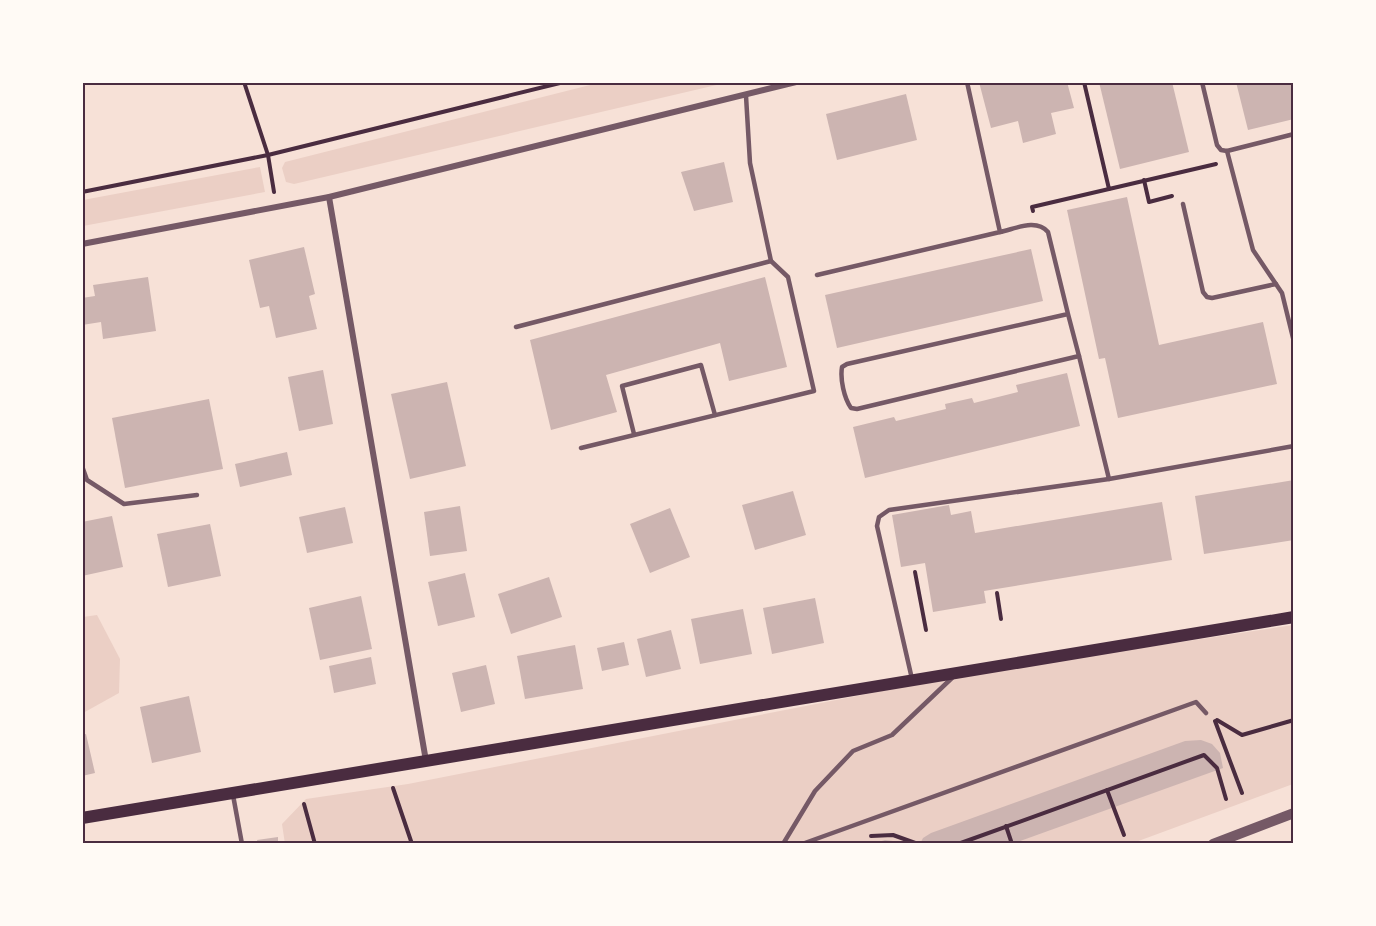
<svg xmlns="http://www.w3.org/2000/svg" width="1376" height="926" viewBox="0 0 1376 926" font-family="'Sofia Sans Condensed',sans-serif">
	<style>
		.green { fill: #ebcfc5 }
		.building { fill: #ccb4b1 }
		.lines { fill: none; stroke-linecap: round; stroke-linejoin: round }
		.path { stroke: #4a2c40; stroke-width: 4 }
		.service { stroke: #755966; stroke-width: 4.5 }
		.minor { stroke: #755966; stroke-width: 6 }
		.tertiary { stroke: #755966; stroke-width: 10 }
		.secondary { stroke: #4a2c40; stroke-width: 12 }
		.neatline { fill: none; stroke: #4a2c40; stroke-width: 2 }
	</style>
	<rect width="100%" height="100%" fill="#f7e1d7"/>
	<g class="green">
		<polygon points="602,82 725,83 294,184 286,182 282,168 285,162"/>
		<polygon points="260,167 265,192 83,226 83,200"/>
		<polygon points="97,615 120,659 119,693 83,713 83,617"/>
		<polygon points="1293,625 1293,784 1133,843 285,844 282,824 306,799 408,784 964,675"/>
	</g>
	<g class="building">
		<polygon points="979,82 1067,82 1074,108 1051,113 1056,134 1023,143 1018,121 991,128"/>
		<polygon points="1099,82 1172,82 1189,152 1120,169"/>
		<polygon points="1236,82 1294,82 1294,119 1248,130"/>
		<polygon points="906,94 917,140 837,160 826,114"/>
		<polygon points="724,162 733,202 694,211 681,172"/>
		<polygon points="1127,197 1159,345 1263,322 1277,384 1118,418 1105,358 1099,359 1067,210"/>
		<polygon points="304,247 315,294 309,296 317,329 276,338 269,306 260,308 249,260"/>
		<polygon points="1031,249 1043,301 837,348 825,295"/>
		<polygon points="148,277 156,331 103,339 101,322 82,325 82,298 95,296 93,285"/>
		<polygon points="765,277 787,367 729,381 720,343 606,375 617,412 551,430 530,340"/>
		<polygon points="323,370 333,424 299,431 288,377"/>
		<polygon points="1067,373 1080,426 865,478 853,427 894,417 896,421 946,409 945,404 972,398 974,403 1018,392 1016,385"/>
		<polygon points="447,382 466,466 410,479 391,394"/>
		<polygon points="209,399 223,469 125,488 112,418"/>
		<polygon points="287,452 292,475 240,487 235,464"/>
		<polygon points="1294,480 1294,540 1204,554 1195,496"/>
		<polygon points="793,491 806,535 755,550 742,505"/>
		<polygon points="1162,502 1172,560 984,591 986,603 933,612 925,563 901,567 892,515 949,505 951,515 971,511 975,533"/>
		<polygon points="460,506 467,551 430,556 424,512"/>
		<polygon points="345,507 353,543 307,553 299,517"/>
		<polygon points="670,508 690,557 650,573 630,524"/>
		<polygon points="112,516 123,567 82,576 82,522"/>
		<polygon points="210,524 221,576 168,587 157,534"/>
		<polygon points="465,573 475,617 438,626 428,582"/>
		<polygon points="549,577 562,617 511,634 498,594"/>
		<polygon points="361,596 372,649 320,660 309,608"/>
		<polygon points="815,598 824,643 772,654 763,608"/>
		<polygon points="743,609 752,654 700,664 691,619"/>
		<polygon points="671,630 681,669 646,677 637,639"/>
		<polygon points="624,642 629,665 602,671 597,648"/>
		<polygon points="575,645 583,689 525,699 517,656"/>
		<polygon points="371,657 376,684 334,693 329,666"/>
		<polygon points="486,665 495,704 461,712 452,673"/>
		<polygon points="189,696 201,752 152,763 140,707"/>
		<polygon points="86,734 95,773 82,776 82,735"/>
		<polygon points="1201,740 1212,744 1220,753 1223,768 1012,844 920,844 923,838 931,833 1185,741"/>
		<polygon points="278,837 278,844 258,844 257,840"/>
		<polygon points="885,840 893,841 901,844 872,844"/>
	</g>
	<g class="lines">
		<g class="path">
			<polyline points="244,82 268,155 274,192"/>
			<polyline points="1084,82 1109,189 1216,164"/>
			<polyline points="1144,180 1149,202 1172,196"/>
			<polyline points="82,192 268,155 564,82"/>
			<polyline points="1033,211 1032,207 1109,189"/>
			<polyline points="915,572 926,630"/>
			<polyline points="997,593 1001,619"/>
			<polyline points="1217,720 1242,735 1294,720"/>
			<polyline points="1215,721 1242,793"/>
			<polyline points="393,788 412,844"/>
			<polyline points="1107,790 1124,835"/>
			<polyline points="304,804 315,844"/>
			<polyline points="1006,826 1012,844"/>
			<polyline points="871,836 893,835 918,844"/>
			<polyline points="958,844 1204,755 1217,768 1226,799"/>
		</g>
		<g class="service">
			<polyline points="1202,82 1217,145 1221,150 1227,151 1294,134"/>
			<polyline points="1227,151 1253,250 1282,293 1294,342"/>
			<polyline points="1183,204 1203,292 1207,297 1212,298 1276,284"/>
			<path d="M1000 232C1015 229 1036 218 1048 232L1068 314 847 364 842 367C840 379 844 398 851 408L857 409 1079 356 1068 314"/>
			<polyline points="817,275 1000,232 967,82"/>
			<polyline points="516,327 771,261"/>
			<polyline points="1079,356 1109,479"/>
			<polyline points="634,434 622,386 701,365 715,415"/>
			<polyline points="581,448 814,391 788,277 771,261 750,163 746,96"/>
			<polyline points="82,466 87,480 124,504 197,495"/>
			<polyline points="912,679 877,526 879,517 889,510 1109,479 1294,446"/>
			<polyline points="233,795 242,844"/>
			<polyline points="783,844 815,791 853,751 892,735 954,676"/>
			<polyline points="802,844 1196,702 1206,713"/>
		</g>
		<g class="minor">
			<polyline points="329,197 426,761"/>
			<polyline points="82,244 329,197 796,82"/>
		</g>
		<polyline class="tertiary" points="1213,844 1294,813"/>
		<polyline class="secondary" points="82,818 1294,617"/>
	</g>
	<rect width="1376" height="926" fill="none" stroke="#fffaf5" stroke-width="168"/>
	<rect x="84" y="84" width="1208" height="758" class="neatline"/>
</svg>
